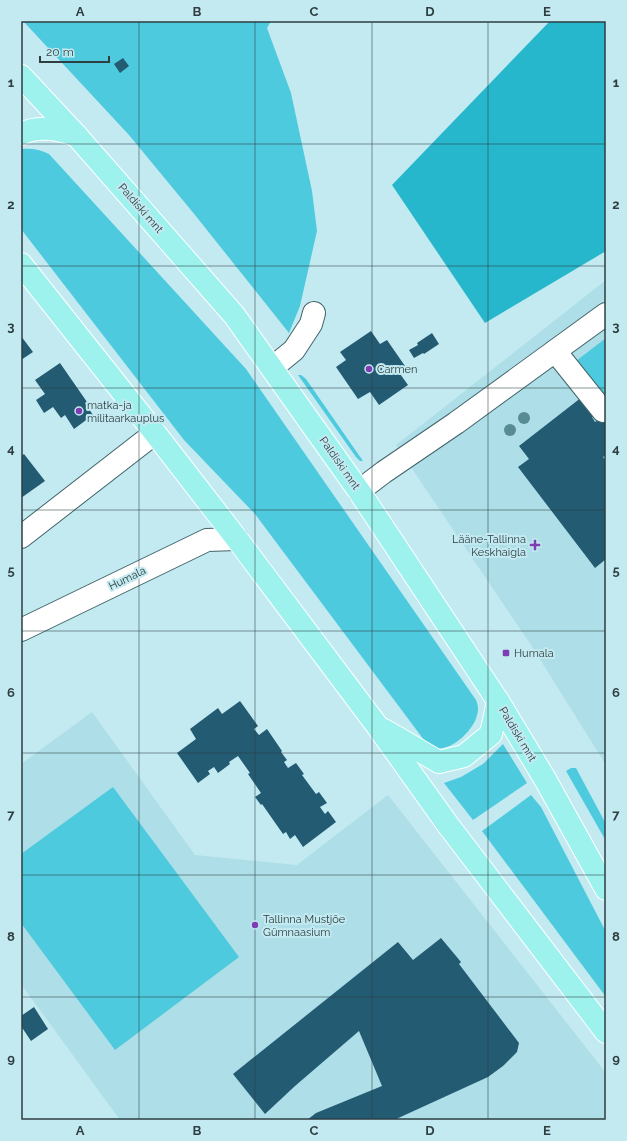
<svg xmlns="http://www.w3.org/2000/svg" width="627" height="1141" viewBox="0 0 627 1141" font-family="Raleway,sans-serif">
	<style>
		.built { fill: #aedee7 }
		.green { fill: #4ecade }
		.forest { fill: #26b7cc }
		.building { fill: #235b73 }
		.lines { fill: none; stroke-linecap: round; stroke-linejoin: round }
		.minor-casing { stroke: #41646a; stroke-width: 24 }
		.major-casing { stroke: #fff; stroke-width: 24 }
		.minor { stroke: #fff; stroke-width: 22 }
		.major { stroke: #9df2ee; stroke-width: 22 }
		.tree { fill: #588c95 }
		.grid { fill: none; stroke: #2e3e41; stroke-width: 1; stroke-opacity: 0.55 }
		.poi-dot { fill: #7e3db2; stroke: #c3eaf1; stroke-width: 1.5 }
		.labels { text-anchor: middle; stroke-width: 4; stroke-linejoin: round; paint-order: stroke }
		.street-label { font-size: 11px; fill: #2e3e41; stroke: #c3eaf1 }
		.poi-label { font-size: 11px; fill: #2e3e41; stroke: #c3eaf1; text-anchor: start }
		.neatline { fill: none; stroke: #2e3e41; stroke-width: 1.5 }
		.grid-label { font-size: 13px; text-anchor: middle; font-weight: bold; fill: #2e3e41 }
	</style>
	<rect width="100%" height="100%" fill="#c3eaf1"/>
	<g class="built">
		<polygon points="606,280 606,765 531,645 396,445"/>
		<polygon points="92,712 195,855 297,865 388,795 606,1073 606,1119 604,1120 120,1120 21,984 21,764"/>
	</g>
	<g class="green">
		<polygon points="23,21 271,21 267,28 291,93 312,191 317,231 300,306 289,333 195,215 129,135"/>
		<path d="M21 149C31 148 40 149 49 154L246 369 476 700C478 705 479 710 477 715 474 730 451 752 435 748 432 748 429 745 427 744L255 514 184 440 21 229Z"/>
		<polygon points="606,338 606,405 576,361"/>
		<polygon points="298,375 301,375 306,379 363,461 360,461 356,457"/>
		<polygon points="503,744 527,783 473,820 444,783 461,777 483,764"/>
		<polygon points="571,768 576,768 606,824 606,841 566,771"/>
		<polygon points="113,787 239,957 115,1050 21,923 21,854"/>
		<polygon points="531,795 541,807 606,932 606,997 482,831"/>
	</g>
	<polygon class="forest" points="550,21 606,21 606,251 485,323 392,185"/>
	<g class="building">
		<polygon points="123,58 129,66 120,73 114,64"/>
		<polygon points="371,331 380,344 387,340 405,366 398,371 408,385 379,405 370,392 358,399 336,367 346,360 340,352"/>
		<polygon points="432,333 439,344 424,354 423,353 414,358 409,350 418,345 417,343"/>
		<polygon points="21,336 33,352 21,360"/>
		<polygon points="60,363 87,402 85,403 93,415 74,429 65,415 61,418 53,407 44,413 36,400 45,394 35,380"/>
		<polygon points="582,397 596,415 592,417 595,422 605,415 606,416 606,455 603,457 606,461 606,559 595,568 518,467 529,459 519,446"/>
		<polygon points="24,454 45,481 21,498 21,456"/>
		<polygon points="240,701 258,726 254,729 259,735 267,729 282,751 281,752 287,760 284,762 288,768 296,763 304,774 302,775 316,794 319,792 327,803 320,807 325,814 328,811 336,822 303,847 295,835 290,839 286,832 283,834 262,804 261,805 255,797 261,793 248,774 250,773 238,756 229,762 230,764 218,773 214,767 208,771 210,774 198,783 177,753 196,739 190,729 218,708 222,714"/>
		<polygon points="441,938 461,962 459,964 519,1043 517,1052 503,1066 488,1077 394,1120 307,1120 316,1113 382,1086 359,1031 295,1086 265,1114 233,1074 398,942 413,960"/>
		<polygon points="34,1007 48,1029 31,1041 21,1026 21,1016"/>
	</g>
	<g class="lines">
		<defs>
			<g id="minor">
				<polyline points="555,351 603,411"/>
				<polyline points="272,368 294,350 311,324 314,313"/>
				<polyline points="359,491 384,472 456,423 606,314"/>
				<polyline points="21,537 155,433"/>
				<polyline points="21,630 207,540 237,539"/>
			</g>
			<g id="major">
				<polyline points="21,76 76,135 234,315 359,491 498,701 545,779 606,889"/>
				<path d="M21 134C39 125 57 129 76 135"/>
				<polyline points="21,264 155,433 237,539 378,727 448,825 606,1032"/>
				<polyline points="384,730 439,762 464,756 491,734 498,701"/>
			</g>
		</defs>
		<use href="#minor" class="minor-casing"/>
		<use href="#major" class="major-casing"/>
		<use href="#minor" class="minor"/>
		<use href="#major" class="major"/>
	</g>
	<g class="tree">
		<circle cx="524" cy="418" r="6"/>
		<circle cx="510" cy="430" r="6"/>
	</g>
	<path class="grid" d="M139 21V1120M255 21V1120M372 21V1120M488 21V1120M21 144H606M21 266H606M21 388H606M21 510H606M21 631H606M21 753H606M21 875H606M21 997H606"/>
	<g class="poi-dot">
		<circle cx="369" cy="369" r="4"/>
		<circle cx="79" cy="411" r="4"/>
		<path d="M533 539h4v4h4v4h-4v4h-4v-4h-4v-4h4z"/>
		<rect x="502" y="649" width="8" height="8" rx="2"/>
		<circle cx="255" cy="925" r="4"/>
	</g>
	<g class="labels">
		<g class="street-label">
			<text transform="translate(141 208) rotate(49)" y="4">Paldiski mnt</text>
			<text transform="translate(340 463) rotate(55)" y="4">Paldiski mnt</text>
			<text transform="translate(127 578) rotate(-26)" y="4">Humala</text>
			<text transform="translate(518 734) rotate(59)" y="4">Paldiski mnt</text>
		</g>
		<g class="poi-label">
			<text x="377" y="373">Carmen</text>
			<text x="87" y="409">matka-ja<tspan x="87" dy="13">militaarkauplus</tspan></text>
			<text x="526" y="543" text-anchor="end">Lääne-Tallinna<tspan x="526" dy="13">Keskhaigla</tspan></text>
			<text x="514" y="657">Humala</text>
			<text x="263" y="923">Tallinna Mustjõe<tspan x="263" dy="13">Gümnaasium</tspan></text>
		</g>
	</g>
	<rect width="627" height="1141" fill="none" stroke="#c3eaf1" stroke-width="44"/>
	<path d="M40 56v6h69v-6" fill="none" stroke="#2e3e41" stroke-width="2"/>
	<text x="46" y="56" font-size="12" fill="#2e3e41" stroke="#c3eaf1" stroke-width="3" paint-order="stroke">20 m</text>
	<rect x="22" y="22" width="583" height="1097" class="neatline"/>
	<g class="grid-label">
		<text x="80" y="16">A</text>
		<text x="197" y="16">B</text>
		<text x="314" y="16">C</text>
		<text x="430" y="16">D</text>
		<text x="547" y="16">E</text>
		<text x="11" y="87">1</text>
		<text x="616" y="87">1</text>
		<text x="11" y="209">2</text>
		<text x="616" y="209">2</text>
		<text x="11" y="331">3</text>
		<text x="616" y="331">3</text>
		<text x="11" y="453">4</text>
		<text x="616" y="453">4</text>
		<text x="11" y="575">5</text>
		<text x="616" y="575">5</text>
		<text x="11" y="697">6</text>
		<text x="616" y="697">6</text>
		<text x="11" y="819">7</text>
		<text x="616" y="819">7</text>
		<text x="11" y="941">8</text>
		<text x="616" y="941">8</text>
		<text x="11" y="1063">9</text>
		<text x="616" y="1063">9</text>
		<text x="80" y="1135">A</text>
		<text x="197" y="1135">B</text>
		<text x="314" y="1135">C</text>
		<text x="430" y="1135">D</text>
		<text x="547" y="1135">E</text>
	</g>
</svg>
